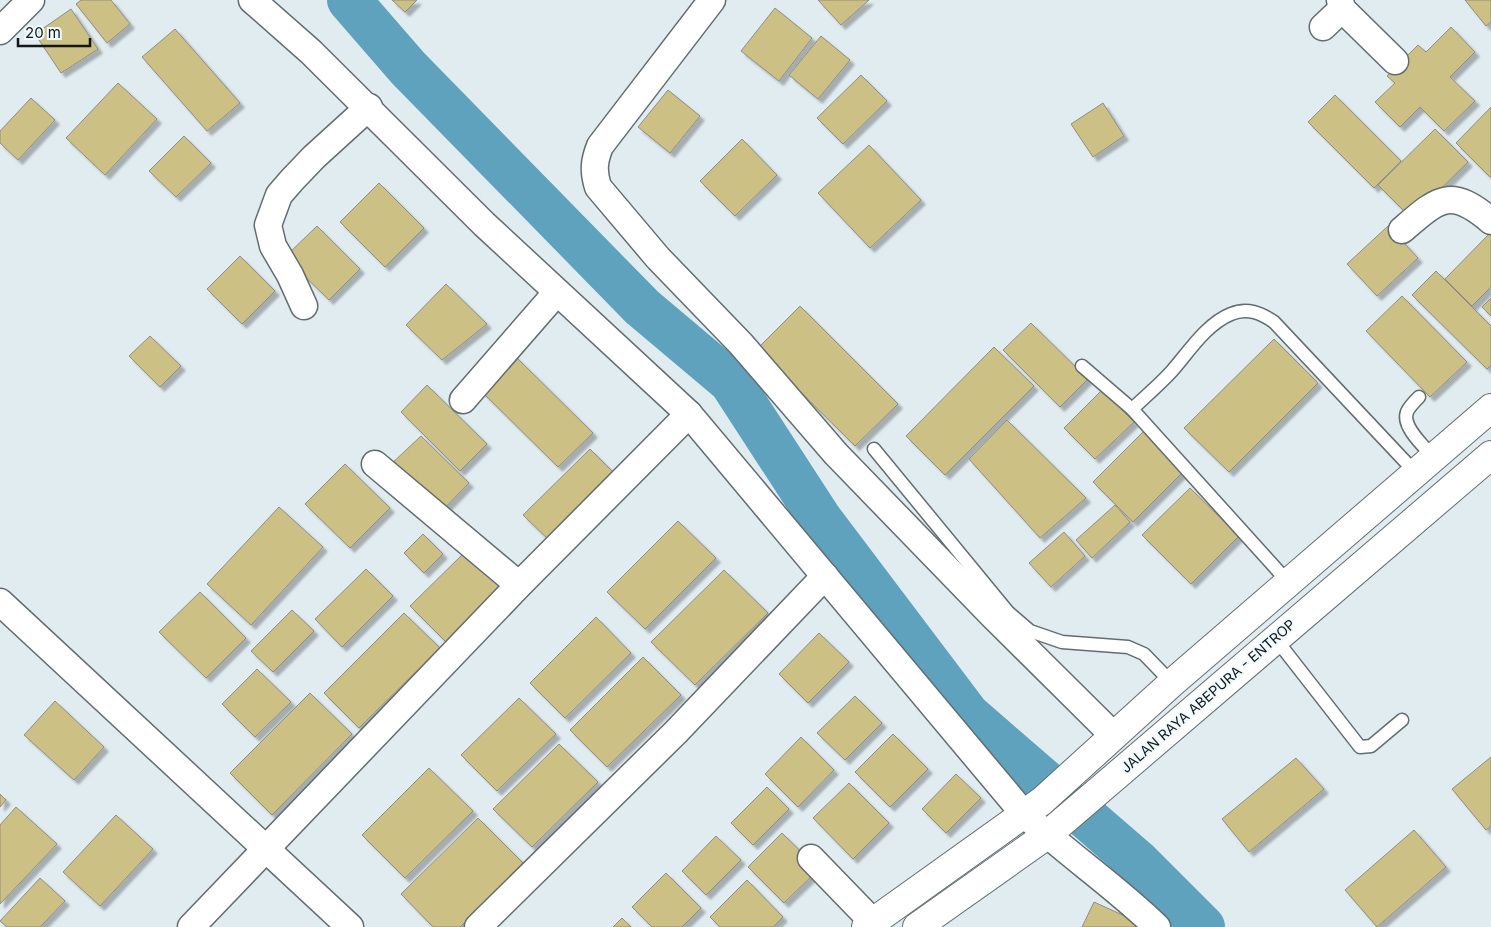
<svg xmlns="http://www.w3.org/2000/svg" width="1491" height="927" viewBox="0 0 1491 927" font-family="Inter,sans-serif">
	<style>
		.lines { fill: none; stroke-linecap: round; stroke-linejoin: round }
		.river { stroke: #5fa2be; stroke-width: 44 }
		.building { fill: #ccc084; stroke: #8f8e85; filter: url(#shadow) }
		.service-casing { stroke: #636d71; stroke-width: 15 }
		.minor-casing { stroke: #636d71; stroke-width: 29 }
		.trunk-casing { stroke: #636d71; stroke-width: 30 }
		.service { stroke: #fff; stroke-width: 12 }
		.minor { stroke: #fff; stroke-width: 26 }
		.trunk { stroke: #fff; stroke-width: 28 }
		.labels { text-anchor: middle; stroke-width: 4; stroke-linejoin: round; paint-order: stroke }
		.street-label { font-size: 14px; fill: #121618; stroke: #effaff }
	</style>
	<defs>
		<filter id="shadow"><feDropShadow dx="4.5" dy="4.5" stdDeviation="1" flood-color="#0004"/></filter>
	</defs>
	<rect width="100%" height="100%" fill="#e1ecf1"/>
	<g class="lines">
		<polyline class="river" points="349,0 408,68 642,307 731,382 820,519 968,715 1139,863 1203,927"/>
	</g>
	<g class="building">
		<polygon points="81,0 111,0 130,24 107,43 76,4"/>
		<polygon points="392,0 417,0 405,12"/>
		<polygon points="818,0 869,0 841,25"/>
		<polygon points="1465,0 1491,0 1491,22 1486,26"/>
		<polygon points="775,8 812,38 779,81 741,51"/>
		<polygon points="71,9 98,49 61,73 35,34"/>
		<polygon points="1451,27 1475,52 1450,77 1475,101 1444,131 1420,107 1400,127 1375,102 1395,83 1387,76 1418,45 1426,52"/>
		<polygon points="175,29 240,103 207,131 142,57"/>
		<polygon points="821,36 850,60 818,99 789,75"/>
		<polygon points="861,75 887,101 843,144 817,118"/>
		<polygon points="118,83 157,119 105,175 66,138"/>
		<polygon points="668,90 700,116 670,153 638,127"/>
		<polygon points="1335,95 1401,161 1374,188 1308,122"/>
		<polygon points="31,98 55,120 18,160 0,143 0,131"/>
		<polygon points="1103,103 1124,136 1093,157 1071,124"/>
		<polygon points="1491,107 1491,176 1490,177 1456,143"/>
		<polygon points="1435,129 1468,162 1411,218 1378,185"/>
		<polygon points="184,136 211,163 176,197 149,171"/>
		<polygon points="742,139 777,175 735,216 700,181"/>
		<polygon points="869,145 921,200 870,248 818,193"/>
		<polygon points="379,183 424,228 385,267 340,222"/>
		<polygon points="317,226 360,269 329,300 285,257"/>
		<polygon points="1388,226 1418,258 1377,296 1347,264"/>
		<polygon points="1491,232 1491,287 1472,306 1445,279"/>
		<polygon points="240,256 275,291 242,324 207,289"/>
		<polygon points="1436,271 1491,326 1491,365 1487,369 1412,295"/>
		<polygon points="446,284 487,324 442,360 406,325"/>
		<polygon points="1402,296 1467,362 1430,397 1366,331"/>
		<polygon points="1491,298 1491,316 1482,307"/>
		<polygon points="800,306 898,404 855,446 757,349"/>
		<polygon points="1031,323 1088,379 1060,407 1003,350"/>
		<polygon points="150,336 181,366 160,387 129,356"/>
		<polygon points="1274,339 1318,383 1229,472 1184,428"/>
		<polygon points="994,347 1034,386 945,475 906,436"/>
		<polygon points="513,354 593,433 558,467 478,388"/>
		<polygon points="427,385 487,444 460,471 401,412"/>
		<polygon points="1102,390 1134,422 1095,459 1064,428"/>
		<polygon points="1007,420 1086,498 1040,538 969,459"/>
		<polygon points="1145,430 1185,470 1133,522 1093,482"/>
		<polygon points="421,436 469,483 438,515 389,466"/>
		<polygon points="590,449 618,477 552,543 523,515"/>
		<polygon points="345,464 390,508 350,548 305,504"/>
		<polygon points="1190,488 1239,536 1191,584 1142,535"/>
		<polygon points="1115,505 1130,522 1092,558 1076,540"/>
		<polygon points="279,507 323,547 251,625 207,584"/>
		<polygon points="678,521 716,558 645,629 607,592"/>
		<polygon points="1064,532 1085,556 1051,587 1029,563"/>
		<polygon points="423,534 443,554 424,573 404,553"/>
		<polygon points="466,551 502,587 446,642 410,606"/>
		<polygon points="366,569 393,596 342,647 315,619"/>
		<polygon points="724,570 768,613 695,685 651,642"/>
		<polygon points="200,592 246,638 206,678 159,632"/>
		<polygon points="292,610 314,631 273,672 251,651"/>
		<polygon points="404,613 440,648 359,728 324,693"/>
		<polygon points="596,617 631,653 565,718 530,683"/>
		<polygon points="819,633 849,662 808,703 779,674"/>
		<polygon points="643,657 681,695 607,767 570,730"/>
		<polygon points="257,669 291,702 255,737 222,704"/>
		<polygon points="310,693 352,734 272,815 230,773"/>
		<polygon points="855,696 882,723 845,760 817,733"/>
		<polygon points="519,698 556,734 497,791 461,755"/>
		<polygon points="55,701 104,747 74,780 24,735"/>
		<polygon points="893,734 928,769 890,807 855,772"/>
		<polygon points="801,737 834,770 798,807 765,774"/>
		<polygon points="559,744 598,782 532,847 493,809"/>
		<polygon points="1491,757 1491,826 1486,830 1452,789"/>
		<polygon points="1296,758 1324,789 1249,852 1222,819"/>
		<polygon points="429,768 473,811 405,878 362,835"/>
		<polygon points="956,774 981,798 946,833 922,809"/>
		<polygon points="849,783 889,823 853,859 813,818"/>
		<polygon points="767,787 789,809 753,845 731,823"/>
		<polygon points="0,794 6,800 0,807"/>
		<polygon points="16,807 57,844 0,904 0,825"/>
		<polygon points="116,815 153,849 100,906 63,872"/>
		<polygon points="478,818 524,864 460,927 433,927 401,894"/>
		<polygon points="1414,830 1446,867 1377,927 1345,890"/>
		<polygon points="782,833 819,869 784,903 748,867"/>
		<polygon points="716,836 741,860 706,895 682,871"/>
		<polygon points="666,873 701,908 682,927 652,927 632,907"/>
		<polygon points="40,878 65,901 40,927 7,927 0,921"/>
		<polygon points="747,880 783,917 773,927 720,927 710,917"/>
		<polygon points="1094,902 1149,927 1082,927"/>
		<polygon points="622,918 631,927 613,927"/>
	</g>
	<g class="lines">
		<defs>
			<g id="service">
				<polyline points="1082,366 1132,409 1289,583"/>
				<path d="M1419 397C1415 401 1409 407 1407 412 1401 427 1426 448 1434 458"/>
				<path d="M1132 409C1145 397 1159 385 1171 372 1188 353 1206 324 1231 314 1247 307 1261 313 1274 322L1416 473"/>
				<polyline points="874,449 1008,612 1030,631 1062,642 1128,647 1144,654 1172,683"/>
				<polyline points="1275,638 1360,747 1371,746 1402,720"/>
			</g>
			<g id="minor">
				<path d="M252 0 311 52 484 224 689 414 1024 814C1067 854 1115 886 1157 927"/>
				<path d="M712 0 600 146C594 161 593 171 598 187L658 258 741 344 836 454 992 615 1114 736"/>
				<polyline points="1340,0 1342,9 1395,61"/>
				<polyline points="1323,27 1342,9"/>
				<polyline points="0,31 31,0"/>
				<path d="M1402 230C1438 199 1450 186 1491 221"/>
				<polyline points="304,306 290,275 273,246 268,225 279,195 292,180 314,157 369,107"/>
				<polyline points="463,400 557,292"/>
				<polyline points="375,464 519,585"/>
				<polyline points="0,602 350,927"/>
				<polyline points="811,858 873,922"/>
				<polyline points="191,927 519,585 689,414"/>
				<polyline points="478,927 676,732 825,576"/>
			</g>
			<g id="trunk">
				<polyline points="866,927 1042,801 1172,683 1491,408"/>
				<polyline points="917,927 1047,835 1491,455"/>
			</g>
		</defs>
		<use href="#service" class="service-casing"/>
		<use href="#minor" class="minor-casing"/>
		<use href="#trunk" class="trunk-casing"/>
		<use href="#service" class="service"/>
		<use href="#minor" class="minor"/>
		<use href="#trunk" class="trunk"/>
	</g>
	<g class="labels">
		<g class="street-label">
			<text transform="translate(1208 696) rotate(-41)" y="5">JALAN RAYA ABEPURA - ENTROP</text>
		</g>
	</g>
	<path d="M18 38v8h72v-8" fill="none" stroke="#121618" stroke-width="2.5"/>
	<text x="25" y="38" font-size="15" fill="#121618" stroke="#effaff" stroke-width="4" paint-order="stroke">20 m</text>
</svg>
